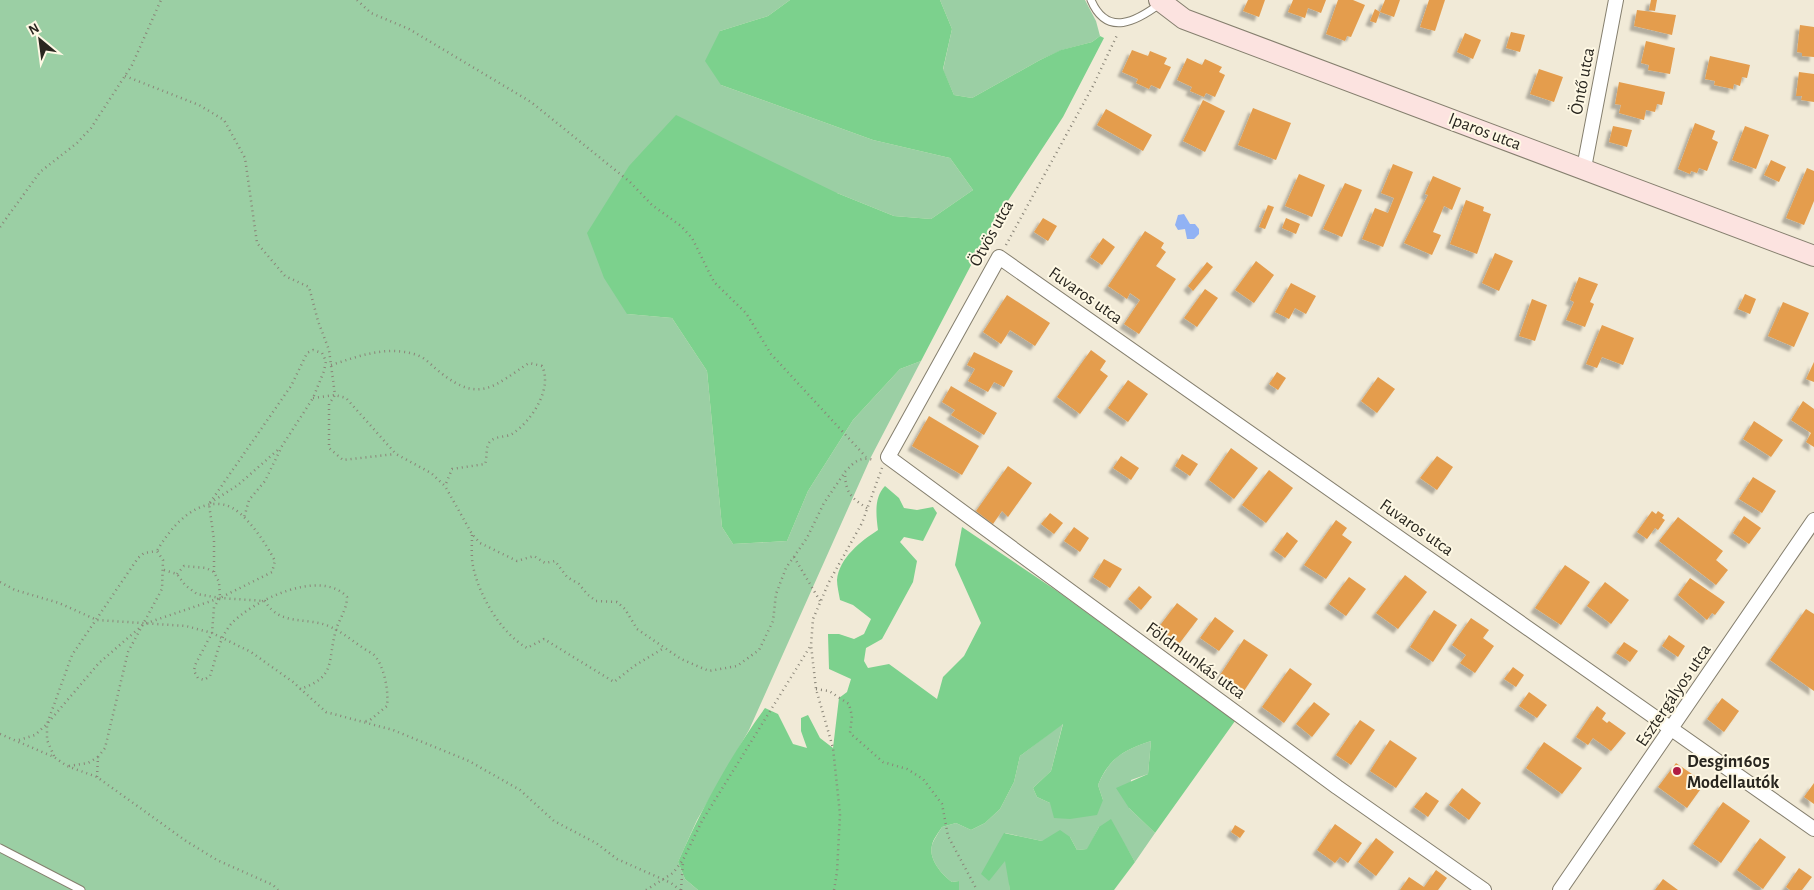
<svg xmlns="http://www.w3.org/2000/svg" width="1814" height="890" viewBox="0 0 1814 890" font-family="'Alegreya Sans',sans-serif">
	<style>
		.green { fill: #9bcfa4 }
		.forest { fill: #7cd18d }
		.water { fill: #91b2f4 }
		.building { fill: #e49d4e; filter: url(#shadow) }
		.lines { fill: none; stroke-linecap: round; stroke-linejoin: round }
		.lane-casing { stroke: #857f6e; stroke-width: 9 }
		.street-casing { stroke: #857f6e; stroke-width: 16 }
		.secondary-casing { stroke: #857f6e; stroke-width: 22 }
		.path { stroke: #8a8578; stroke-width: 2.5; stroke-dasharray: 1 4; stroke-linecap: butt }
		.lane { stroke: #fff; stroke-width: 7 }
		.street { stroke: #fff; stroke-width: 14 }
		.secondary { stroke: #fce3e0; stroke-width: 20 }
		.poi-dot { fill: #b01c42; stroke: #fef8e4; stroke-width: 2 }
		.labels { text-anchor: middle; stroke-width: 4; stroke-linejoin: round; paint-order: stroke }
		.street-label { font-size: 18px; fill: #29261f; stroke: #fef8e4 }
		.poi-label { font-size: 18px; font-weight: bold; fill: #29261f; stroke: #fef8e4; text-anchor: start }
	</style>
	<defs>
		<filter id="shadow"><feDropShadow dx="-4.5" dy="4.5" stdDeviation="1" flood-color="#0004"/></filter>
	</defs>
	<rect width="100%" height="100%" fill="#f1ead7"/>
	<g class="green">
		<polygon points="0,0 790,0 768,16 720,31 721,85 873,140 950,158 973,190 931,219 894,216 837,193 627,314 672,318 707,371 722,527 733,544 787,541 808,491 853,420 900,369 921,361 871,457 749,730 697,820 678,862 685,879 698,890 0,890"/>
		<polygon points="940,0 1085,0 1096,21 1100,36 1092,42 1062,50 1040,60 972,98 954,95 943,70 952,29"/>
		<path d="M1063 723 1051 771 1033 788 1037 797 1050 803 1103 800 1098 785C1110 757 1124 750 1151 741L1148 774 1131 780 1129 808 1155 833 1135 862 1125 845 1099 827 1088 849 1077 850 1070 837 1042 841 1005 833 1010 890H959V881L952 882C942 875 928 859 932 845 934 839 939 832 942 827L956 823 971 830 985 823 1000 809 1014 782 1020 756Z"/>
	</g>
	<g class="forest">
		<polygon points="790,0 940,0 952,29 943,69 954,95 972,98 1040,60 1061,50 1092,42 1100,36 1104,38 1063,117 992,225 921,361 900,369 853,420 808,491 787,541 733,544 722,527 707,371 672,318 627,314 604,278 587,233 629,166 676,115 837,193 894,216 931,219 973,190 950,158 873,140 721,85 705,61 720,31 768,16"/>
		<path d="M885 486 899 498 904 508 917 510 933 507 937 513 923 541 904 537 900 542 917 561 913 582 882 639 866 648 864 661 868 668 889 664 937 699 943 677 964 656 981 623 955 565 962 527 1057 591 1235 721 1155 833 1129 808 1116 788 1148 774 1151 741C1124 750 1109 758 1098 785L1103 800 1097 815 1070 819 1054 818 1050 803 1037 797 1033 788 1051 771 1063 724 1020 756 1014 782 1000 809 985 823 971 830 956 823 942 827C939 832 933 839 932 845 928 859 942 875 952 882L959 881V890H698L685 879 678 862C702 808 730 756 765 708L778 714 793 744 807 748 801 731V718L808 715 820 738 833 748 839 698 847 692 851 679 829 669 828 634H839L854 639 864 634 871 619 853 605 840 600C839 594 837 586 837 580 839 558 861 541 878 530 876 515 874 497 885 486Z"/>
		<polygon points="1111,819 1135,862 1114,890 1010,890 1005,861 989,881 981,874 1004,833 1042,841 1060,830 1070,837 1077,850 1087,849 1099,827"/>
	</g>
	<polygon class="water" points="1184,214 1190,224 1195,224 1199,229 1199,234 1194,239 1187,239 1185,229 1178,230 1175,225 1178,215"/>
	<g class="building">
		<polygon points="1248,0 1265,0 1259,17 1243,11"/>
		<polygon points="1293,0 1326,0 1321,13 1308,8 1305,18 1288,12"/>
		<polygon points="1338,0 1353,0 1365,5 1351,37 1347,36 1345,41 1326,34"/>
		<polygon points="1385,0 1400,0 1394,17 1380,12"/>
		<polygon points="1429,0 1445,0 1435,31 1420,27"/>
		<polygon points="1651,0 1657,0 1655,11 1649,10"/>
		<polygon points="1375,9 1380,12 1376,23 1370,21"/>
		<polygon points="1637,10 1676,15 1672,35 1634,26"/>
		<polygon points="1800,25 1814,27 1814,57 1802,56 1802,53 1797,52"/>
		<polygon points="1511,32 1525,35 1520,52 1506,48"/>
		<polygon points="1465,33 1481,40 1473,59 1457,52"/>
		<polygon points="1646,41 1675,48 1670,74 1648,70 1649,65 1641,63"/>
		<polygon points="1132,50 1148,56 1150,51 1167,58 1164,64 1171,67 1160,89 1151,85 1149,89 1136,83 1138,79 1122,72"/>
		<polygon points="1710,56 1750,65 1747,78 1742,77 1740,86 1734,84 1733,89 1714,85 1715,81 1705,79"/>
		<polygon points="1187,58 1202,65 1205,59 1222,67 1219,72 1225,75 1215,97 1206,93 1204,97 1190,91 1192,87 1177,80"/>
		<polygon points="1539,69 1563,77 1554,102 1530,94"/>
		<polygon points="1799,72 1814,74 1814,102 1801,100 1802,96 1796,96"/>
		<polygon points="1619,82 1665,92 1662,105 1657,104 1655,112 1646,110 1644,120 1619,113 1621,105 1615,104"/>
		<polygon points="1203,100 1225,111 1205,152 1183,141"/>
		<polygon points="1253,108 1291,123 1276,160 1238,145"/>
		<polygon points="1106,109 1152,135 1143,151 1097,125"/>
		<polygon points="1695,123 1715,131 1712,139 1718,142 1707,171 1699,168 1697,173 1691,171 1690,174 1678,169"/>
		<polygon points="1613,126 1632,130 1627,147 1609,142"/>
		<polygon points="1745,126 1769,135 1756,169 1732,160"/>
		<polygon points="1771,160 1786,167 1779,182 1764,175"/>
		<polygon points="1393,164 1413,172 1383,247 1362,239 1375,208 1388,213 1394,198 1381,193"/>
		<polygon points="1807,168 1814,171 1814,201 1804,225 1786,218"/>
		<polygon points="1299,174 1325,185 1312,217 1285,206"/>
		<polygon points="1433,176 1461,188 1452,210 1444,206 1433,232 1441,235 1432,255 1404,243 1428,195 1425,194"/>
		<polygon points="1345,183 1362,190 1342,237 1323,229"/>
		<polygon points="1466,200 1484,207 1483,211 1491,214 1477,254 1450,244"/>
		<polygon points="1268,205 1274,207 1265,229 1259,227"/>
		<polygon points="1043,218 1057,226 1048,241 1034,232"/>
		<polygon points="1286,218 1300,224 1296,234 1282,228"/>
		<polygon points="1145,231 1164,243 1161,248 1166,252 1156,266 1176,279 1139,334 1124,324 1140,300 1130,293 1127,299 1108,286"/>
		<polygon points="1103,238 1115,247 1102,265 1090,257"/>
		<polygon points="1495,253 1513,261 1499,291 1482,283"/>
		<polygon points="1256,261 1274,275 1254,303 1235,290"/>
		<polygon points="1207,262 1213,267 1193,291 1188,286"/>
		<polygon points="1579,277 1598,284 1590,302 1594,304 1585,327 1566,320 1574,302 1570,300"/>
		<polygon points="1291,283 1316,296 1306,314 1295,308 1289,319 1275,312"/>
		<polygon points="1205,289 1218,298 1197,327 1184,318"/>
		<polygon points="1745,294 1756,299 1750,314 1738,309"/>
		<polygon points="1007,295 1050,323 1035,346 1010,330 1001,344 983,332"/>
		<polygon points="1532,299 1547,305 1535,341 1519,336"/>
		<polygon points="1783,302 1809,313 1794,347 1768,336"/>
		<polygon points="1602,325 1634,338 1623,365 1602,357 1597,368 1586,364"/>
		<polygon points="1091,350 1106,361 1100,370 1108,376 1080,414 1057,397"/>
		<polygon points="974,352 1013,371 1004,387 994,382 988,392 968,381 975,369 967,365"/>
		<polygon points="1814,362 1814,382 1806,379"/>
		<polygon points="1277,372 1286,378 1278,390 1269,384"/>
		<polygon points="1378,377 1395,389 1377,413 1361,401"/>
		<polygon points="1128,380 1148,394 1128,422 1108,408"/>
		<polygon points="951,386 997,413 984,435 951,415 955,410 942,402"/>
		<polygon points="1803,401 1814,409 1814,447 1806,442 1811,433 1791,420"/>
		<polygon points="929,416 979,446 962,475 912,446"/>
		<polygon points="1754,421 1783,440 1771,457 1743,439"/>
		<polygon points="1231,448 1258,468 1234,499 1209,480"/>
		<polygon points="1182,454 1198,464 1190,476 1175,466"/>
		<polygon points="1121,456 1139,468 1131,480 1113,468"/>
		<polygon points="1437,456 1453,467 1437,490 1420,478"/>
		<polygon points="1008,466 1032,483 1008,517 1002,511 993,524 976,511"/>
		<polygon points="1269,470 1293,488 1266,523 1242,505"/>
		<polygon points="1753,477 1776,491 1762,513 1739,499"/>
		<polygon points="1652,511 1656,514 1658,511 1664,515 1662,518 1665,520 1658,530 1655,528 1647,539 1637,532"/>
		<polygon points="1050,513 1063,523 1054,534 1041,524"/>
		<polygon points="1744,516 1761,528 1749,544 1733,533"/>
		<polygon points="1678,517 1723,551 1716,560 1728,570 1716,585 1659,541"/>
		<polygon points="1336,520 1347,528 1342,535 1352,542 1326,579 1304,565"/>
		<polygon points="1074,527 1089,538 1080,552 1064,541"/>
		<polygon points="1287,532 1298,541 1285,558 1274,550"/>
		<polygon points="1104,559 1122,569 1110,588 1093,577"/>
		<polygon points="1565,565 1590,582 1561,625 1535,608"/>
		<polygon points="1405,575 1427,592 1398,629 1376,613"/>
		<polygon points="1349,577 1366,589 1346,616 1329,604"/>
		<polygon points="1690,578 1725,602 1715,615 1712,613 1707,620 1678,595"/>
		<polygon points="1605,582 1629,600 1611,624 1587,606"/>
		<polygon points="1139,586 1152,597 1141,610 1128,599"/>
		<polygon points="1177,603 1198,619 1179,644 1158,628"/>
		<polygon points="1806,609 1814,614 1814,691 1770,660"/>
		<polygon points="1434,610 1457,625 1433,662 1410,647"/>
		<polygon points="1215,617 1234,631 1219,651 1200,638"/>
		<polygon points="1471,618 1489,630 1483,638 1494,646 1475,673 1460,663 1466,655 1452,645"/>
		<polygon points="1669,635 1685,646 1678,657 1662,646"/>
		<polygon points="1244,639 1268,655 1244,691 1220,675"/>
		<polygon points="1624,642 1638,651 1630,662 1616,653"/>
		<polygon points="1513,667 1524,675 1516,687 1504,679"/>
		<polygon points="1290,668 1312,684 1284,723 1262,707"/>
		<polygon points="1529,692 1547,705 1537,718 1519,706"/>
		<polygon points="1722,698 1739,711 1724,732 1707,719"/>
		<polygon points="1314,702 1330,714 1312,737 1296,724"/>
		<polygon points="1597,706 1606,713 1602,719 1607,723 1609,721 1626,733 1611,751 1593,738 1588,745 1576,737"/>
		<polygon points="1360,720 1375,730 1351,765 1336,755"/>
		<polygon points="1390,740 1417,758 1396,788 1370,771"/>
		<polygon points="1544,742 1582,768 1562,794 1526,768"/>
		<polygon points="1676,763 1705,783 1687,808 1658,787"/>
		<polygon points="1814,783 1814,804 1804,797"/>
		<polygon points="1462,788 1481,803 1469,820 1449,805"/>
		<polygon points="1426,792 1439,801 1428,817 1414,807"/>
		<polygon points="1723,802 1750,821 1721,863 1693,844"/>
		<polygon points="1335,824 1362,843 1348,863 1340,857 1335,863 1317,850"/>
		<polygon points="1235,825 1245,831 1240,838 1231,832"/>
		<polygon points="1376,838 1394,852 1376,876 1358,862"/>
		<polygon points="1760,838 1786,857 1763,889 1737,870"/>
		<polygon points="1799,868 1812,877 1802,890 1790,890 1786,887"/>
		<polygon points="1436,870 1447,878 1438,890 1400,890 1409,877 1424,887"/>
		<polygon points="1663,879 1678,890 1655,890"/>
	</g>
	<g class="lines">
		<defs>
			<g id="lane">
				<path d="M1091 0C1107 38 1137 21 1161 3"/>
				<polyline points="0,848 81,890"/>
			</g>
			<g id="street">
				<polyline points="1584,168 1616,0"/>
				<polyline points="1484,890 1337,787 888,457 999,257 1814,829"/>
				<polyline points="1560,890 1814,520"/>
			</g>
			<polyline id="secondary" points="1159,0 1184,19 1814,256"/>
		</defs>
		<use href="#lane" class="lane-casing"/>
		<use href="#street" class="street-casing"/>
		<use href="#secondary" class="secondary-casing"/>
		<g class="path">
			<polyline points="357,0 371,13 409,29 531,102 630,182 652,205 681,226 692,238 714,282 746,313 771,354 866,457"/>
			<polyline points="125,76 199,105 224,120 245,158 257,243 285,276 309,287 318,321 329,350 335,395 329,404 329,448 343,460 395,454"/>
			<polyline points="0,227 40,172 77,143 91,128 132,65 161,0"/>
			<polyline points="1006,245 1093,86 1118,33"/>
			<path d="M331 365C360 356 386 345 417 355 426 358 434 368 441 373 480 404 495 385 529 363L542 366C553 388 532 421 512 434 505 438 492 435 488 445 486 450 487 458 485 464L452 469 445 486"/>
			<polyline points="313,398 335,395 346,398 396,454 431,473 445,486 472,534 480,543 517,561 534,556 545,563 555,561 567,577 579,584 587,594 596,601 617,602 625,609 637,629 681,659 709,671 737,666 759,650 773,621 776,594 786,568 807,538 824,503 845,472"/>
			<polyline points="210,503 238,485 280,448"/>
			<path d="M867 508C851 498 845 492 845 472 854 462 860 456 874 460"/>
			<path d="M472 535C472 545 471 556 473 566 479 596 501 633 527 648L544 639 614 682 634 666 664 648"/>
			<polyline points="794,557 820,601"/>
			<path d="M164 570 177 574 185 585 197 594 220 598 265 601C280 627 307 616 331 627 346 634 358 646 373 654 384 664 389 691 387 706L370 720 363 722"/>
			<polyline points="214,572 214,540 209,504 291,386 307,353 313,350 322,353 326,361 324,371 313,398 282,446 265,481 249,500 244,518"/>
			<path d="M177 574 184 566 206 568 214 572 219 582 220 598 214 607 212 633 195 665 194 671 198 678 204 680 210 676C216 659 219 637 232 623 254 600 321 568 347 597 347 610 339 619 336 630 327 661 337 677 300 689"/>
			<polyline points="0,582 15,590 59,603 97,620 186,626 212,633 251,652 293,682 326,712 393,730 469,761 520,790 554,821 596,843 617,859 671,883 680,890"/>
			<polyline points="816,689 829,691 849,704 852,716 850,733 883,762 907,769 923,779 942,804 948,836 977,890"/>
			<polyline points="0,734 54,757 67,766 97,777 186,841 217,860 273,885 278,890"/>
			<path d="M19 740 35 735 47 724 99 663 144 624 220 598 272 572 275 561C267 545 244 509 225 505 195 498 170 528 157 551"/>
			<polyline points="54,756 47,740 47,724 72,655 138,558 144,553 157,551"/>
			<polyline points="69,766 88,763 98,757"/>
			<polyline points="97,777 98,757 105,748 128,652 162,589 163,560 157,551"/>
			<polyline points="646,890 673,873 683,860 702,821 811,645"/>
			<polyline points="681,890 683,862"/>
			<polyline points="834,890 837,872 840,814 833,748 816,689 811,645 813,619 829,582 862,523 882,468"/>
		</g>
		<use href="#lane" class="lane"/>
		<use href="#street" class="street"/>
		<use href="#secondary" class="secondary"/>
	</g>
	<circle class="poi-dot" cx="1677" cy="771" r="5"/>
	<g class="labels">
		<g class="street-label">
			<text transform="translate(1582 81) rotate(-79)" y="6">Öntő utca</text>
			<text transform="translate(1485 131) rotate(21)" y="6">Iparos utca</text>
			<text transform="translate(991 233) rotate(-61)" y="6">Ötvös utca</text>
			<text transform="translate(1086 295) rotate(35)" y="6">Fuvaros utca</text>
			<text transform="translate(1417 527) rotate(35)" y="6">Fuvaros utca</text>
			<text transform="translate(1196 660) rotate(36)" y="6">Földmunkás utca</text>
			<text transform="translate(1673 695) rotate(-56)" y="6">Esztergályos utca</text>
		</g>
		<g class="poi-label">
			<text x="1687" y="767">Desgin1605<tspan x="1687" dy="21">Modellautók</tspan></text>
		</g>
	</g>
	<g transform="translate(40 40) rotate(331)" stroke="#fef8e4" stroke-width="4" paint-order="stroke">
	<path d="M0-4L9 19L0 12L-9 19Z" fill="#29261f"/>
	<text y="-8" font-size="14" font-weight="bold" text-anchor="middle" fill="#29261f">N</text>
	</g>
</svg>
